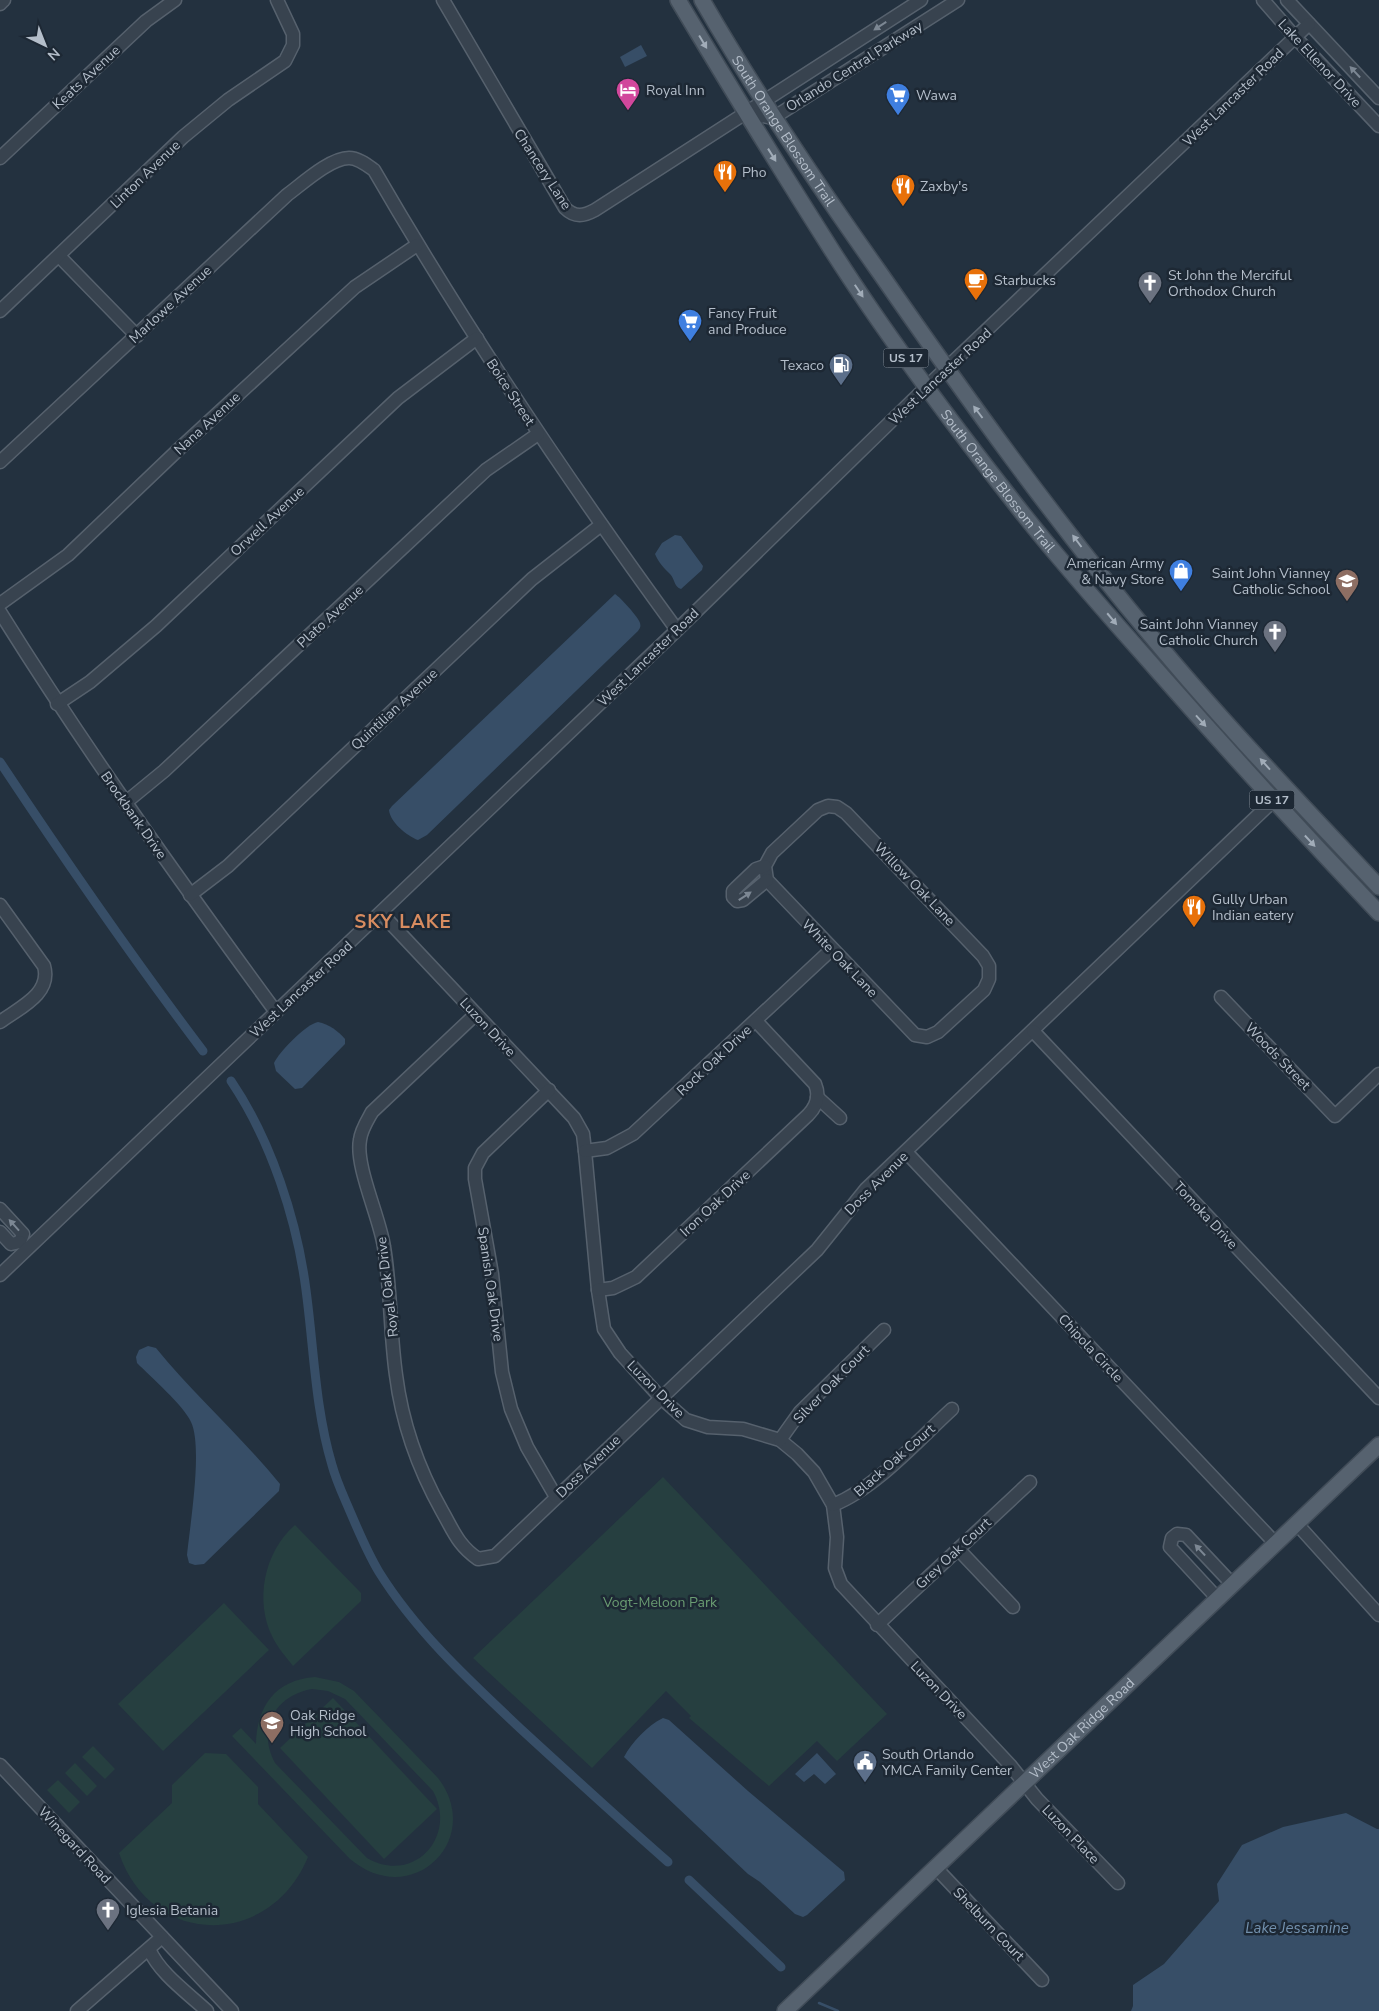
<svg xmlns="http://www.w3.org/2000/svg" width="1379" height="2011" viewBox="0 0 1379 2011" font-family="'Nunito Sans',sans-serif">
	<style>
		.green { fill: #263f40; fill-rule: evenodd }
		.water { fill: #374e67 }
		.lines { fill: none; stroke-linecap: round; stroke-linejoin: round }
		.stream { stroke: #374e67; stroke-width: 2.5 }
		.canal { stroke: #374e67; stroke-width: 9 }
		.minor-casing { stroke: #56616d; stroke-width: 15 }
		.major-casing { stroke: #414c58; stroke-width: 18 }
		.minor { stroke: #38434f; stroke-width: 12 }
		.major { stroke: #56626f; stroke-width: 15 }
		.oneway { fill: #7c8793 }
		.oneway2 { fill: #a1acb8 }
		.labels { text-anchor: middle; stroke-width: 5; stroke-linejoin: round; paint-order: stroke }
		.shield { fill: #1d2834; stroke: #87919d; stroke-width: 1 }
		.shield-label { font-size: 12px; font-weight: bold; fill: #b4beca }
		.street-label { font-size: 14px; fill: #b4beca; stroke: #1d2834 }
		.poi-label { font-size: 14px; fill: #b4beca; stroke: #1d2834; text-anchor: start }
		.park-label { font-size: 14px; fill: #6a9c72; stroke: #1d2834 }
		.water-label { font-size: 15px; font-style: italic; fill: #7391ae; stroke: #1d2834 }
		.district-label { font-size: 19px; font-weight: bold; letter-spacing: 1px; fill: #d88c60; stroke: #1d2834 }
	</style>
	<rect width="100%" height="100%" fill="#23313f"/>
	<g class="green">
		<polygon points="663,1477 887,1714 837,1761 817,1741 769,1786 689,1718 691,1716 666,1691 592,1768 473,1658"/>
		<path d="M295 1525 361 1593V1601L293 1666C286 1657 278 1648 273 1638 254 1601 264 1552 295 1525Z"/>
		<polygon points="224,1603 269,1650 163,1751 118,1704"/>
		<path d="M315 1677 339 1682 354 1691 438 1778C485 1839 412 1911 350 1859L232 1736 241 1728 256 1744C257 1706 275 1680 315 1677ZM312 1689 328 1691 345 1699 433 1791C458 1837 413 1885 367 1858L275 1763C257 1729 274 1696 312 1689Z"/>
		<polygon points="333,1698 437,1809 384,1859 280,1748"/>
		<polygon points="93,1746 115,1769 105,1779 82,1757"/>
		<path d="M205 1753 226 1754 258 1787V1804L308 1857C270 1949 151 1948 119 1853L172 1803V1785Z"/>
		<polygon points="75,1763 97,1786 87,1796 65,1773"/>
		<polygon points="58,1780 80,1802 69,1813 47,1790"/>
	</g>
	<g class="water">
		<polygon points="641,45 647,56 625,67 620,57"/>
		<path d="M675 535 681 536 703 566 702 570 681 589C674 587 675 579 670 574 663 567 659 563 655 554L662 543Z"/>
		<path d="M615 594C620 597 639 618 640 623 641 627 640 628 638 631L427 835 418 840C407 836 390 822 389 810L392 806Z"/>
		<path d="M318 1022C329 1024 338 1031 345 1039V1044L302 1088 295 1089 276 1071 274 1063C279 1052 306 1024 318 1022Z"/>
		<path d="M148 1346 156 1348C195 1396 241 1436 280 1484L279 1491 204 1564 195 1565 189 1563 187 1555C190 1525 203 1447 191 1422 184 1406 150 1376 137 1363L136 1357 139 1350Z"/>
		<path d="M663 1718 669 1720 748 1791 844 1872 845 1880 807 1915 803 1917 795 1914 760 1882 748 1874 624 1757C632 1742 647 1726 663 1718Z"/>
		<polygon points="817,1753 836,1774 825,1784 814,1774 804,1782 795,1774"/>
		<polygon points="1346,1813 1377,1829 1379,1829 1379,2011 1131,2011 1133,2006 1133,1985 1164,1964 1219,1901 1217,1884 1242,1845 1283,1827"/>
	</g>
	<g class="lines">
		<polyline class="stream" points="819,2003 838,2011"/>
		<g class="canal">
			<path d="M0 762C65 860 132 957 203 1051"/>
			<path d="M231 1081C271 1140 297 1220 306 1290 314 1349 315 1408 332 1465 336 1480 343 1495 349 1509 358 1530 367 1552 379 1572 417 1633 471 1682 523 1731 571 1775 619 1819 668 1862"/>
			<polyline points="689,1880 781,1967"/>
		</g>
		<defs>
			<g id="minor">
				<path d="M443 0 565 208C575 218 584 216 595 210L921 0"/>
				<polyline points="1263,0 1295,37 1379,126"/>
				<polyline points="1287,0 1379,98"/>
				<polyline points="0,4 4,0"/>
				<polyline points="746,113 773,118 958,0"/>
				<polyline points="0,158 146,21 175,0"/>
				<polyline points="59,256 137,336"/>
				<polyline points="0,311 183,137 228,100 285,61 293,45 293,34 277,0"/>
				<path d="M0 462 287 195C302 184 330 158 349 158 358 158 367 165 374 170 466 329 569 482 677 630"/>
				<polyline points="0,604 68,555 179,449 355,287 417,245"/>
				<path d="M0 612C86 750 180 881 276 1012"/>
				<polyline points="57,704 90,682 156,626 398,398 477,338"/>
				<polyline points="125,803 164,771 486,470 538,434"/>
				<polygon points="828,806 837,807 846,813 983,956 989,966 989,979 984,990 938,1032 927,1037 915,1035 767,880 765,866 772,853 818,810"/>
				<polyline points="765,866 756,869 736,888 733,891 733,897 737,901 743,900 767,880"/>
				<polyline points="190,895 228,866 532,579 601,525"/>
				<path d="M0 905 44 966C52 994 19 1008 0 1022"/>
				<polyline points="381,913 574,1118 583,1134 585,1151 598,1290 604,1329 620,1353 660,1397 686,1420 708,1427 743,1429 780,1440 797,1454 814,1472 833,1505 837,1537 835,1568 841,1584 1010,1765 1037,1799 1118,1883"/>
				<polyline points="1221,997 1335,1116 1379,1074"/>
				<path d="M476 1014 372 1112C367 1121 361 1130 360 1140 355 1166 380 1218 384 1247 391 1289 390 1333 396 1375 402 1423 419 1470 442 1511 454 1532 458 1545 478 1559L495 1556 817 1250 866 1189 1273 801"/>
				<polyline points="1033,1031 1379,1398"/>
				<polyline points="549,1090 483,1153 475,1168 475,1179 492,1274 502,1372 511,1409 527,1447 556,1497"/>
				<polyline points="817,1097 840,1118"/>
				<polyline points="585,1151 607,1148 633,1134 831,950"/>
				<polyline points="906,1152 1276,1544"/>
				<polyline points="0,1209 23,1234 20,1242"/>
				<polyline points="0,1232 11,1244 20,1242"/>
				<polyline points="0,1275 677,630 916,397 1309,24"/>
				<path d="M598 1290 613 1288 636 1277 808 1115C817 1106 820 1096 815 1084L756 1021"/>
				<polyline points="780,1440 800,1412 884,1330"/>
				<path d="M833 1505C876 1488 918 1440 952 1409"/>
				<polyline points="1297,1524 1379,1615"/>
				<polyline points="958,1549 1013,1607"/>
				<polyline points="1218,1599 1170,1547 1172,1538 1177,1534 1186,1535 1233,1585"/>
				<polyline points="877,1625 1030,1482"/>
				<polyline points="0,1765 232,2011"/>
				<polyline points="936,1868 1042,1980"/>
				<path d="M149 1949C160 1974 188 1993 207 2011"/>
				<polyline points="77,2011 162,1937"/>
			</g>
			<g id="major">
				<path id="s1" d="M678 0C729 85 780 169 833 252 891 343 957 430 1024 515 1066 568 1111 618 1156 669 1229 752 1303 833 1379 913"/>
				<path id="s2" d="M702 0C756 94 817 184 880 273 966 397 1055 521 1152 637 1224 724 1302 805 1379 887"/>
				<path id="s3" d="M785 2011 1379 1445"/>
			</g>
		</defs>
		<use href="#minor" class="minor-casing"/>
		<use href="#major" class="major-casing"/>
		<use href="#minor" class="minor"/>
		<use href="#major" class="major"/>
	</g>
	<defs><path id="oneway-solid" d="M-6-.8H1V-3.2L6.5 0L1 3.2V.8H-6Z" transform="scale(1.25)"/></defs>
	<g class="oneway">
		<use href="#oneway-solid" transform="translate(880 26) rotate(147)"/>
		<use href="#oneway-solid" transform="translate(1355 72) rotate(-133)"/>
		<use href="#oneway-solid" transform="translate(745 896) rotate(-33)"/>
		<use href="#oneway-solid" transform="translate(14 1225) rotate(-132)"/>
		<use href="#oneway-solid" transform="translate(1200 1550) rotate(-133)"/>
	</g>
	<g class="oneway2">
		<use href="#oneway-solid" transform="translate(703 42) rotate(59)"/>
		<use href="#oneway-solid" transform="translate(772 155) rotate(58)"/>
		<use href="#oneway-solid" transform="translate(859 291) rotate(56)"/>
		<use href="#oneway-solid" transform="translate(978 412) rotate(-127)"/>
		<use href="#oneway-solid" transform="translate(1077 541) rotate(-127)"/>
		<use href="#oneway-solid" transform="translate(1112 619) rotate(50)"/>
		<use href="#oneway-solid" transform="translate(1201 721) rotate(48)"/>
		<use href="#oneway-solid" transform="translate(1265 764) rotate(-132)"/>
		<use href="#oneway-solid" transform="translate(1310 841) rotate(47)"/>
	</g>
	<defs>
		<symbol id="hotel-pin" viewBox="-11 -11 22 30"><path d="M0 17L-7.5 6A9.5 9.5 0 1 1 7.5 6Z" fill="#d1479c" stroke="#1d2834"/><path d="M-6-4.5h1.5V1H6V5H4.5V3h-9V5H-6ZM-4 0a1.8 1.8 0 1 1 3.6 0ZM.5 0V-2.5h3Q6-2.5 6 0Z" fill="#fff"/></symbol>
		<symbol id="supermarket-pin" viewBox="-11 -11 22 30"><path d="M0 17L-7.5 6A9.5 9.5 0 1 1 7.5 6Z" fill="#3f7fe0" stroke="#1d2834"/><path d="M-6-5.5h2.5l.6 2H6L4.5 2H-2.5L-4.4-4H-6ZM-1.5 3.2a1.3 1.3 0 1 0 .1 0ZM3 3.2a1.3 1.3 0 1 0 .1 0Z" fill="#fff"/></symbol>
		<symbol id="restaurant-pin" viewBox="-11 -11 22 30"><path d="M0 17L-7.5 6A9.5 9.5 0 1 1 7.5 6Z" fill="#e8710a" stroke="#1d2834"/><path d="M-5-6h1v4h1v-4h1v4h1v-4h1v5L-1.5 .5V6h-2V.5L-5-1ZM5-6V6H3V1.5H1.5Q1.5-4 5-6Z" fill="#fff"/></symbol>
		<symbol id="cafe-pin" viewBox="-11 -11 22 30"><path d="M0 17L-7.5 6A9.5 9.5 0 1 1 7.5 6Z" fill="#e8710a" stroke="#1d2834"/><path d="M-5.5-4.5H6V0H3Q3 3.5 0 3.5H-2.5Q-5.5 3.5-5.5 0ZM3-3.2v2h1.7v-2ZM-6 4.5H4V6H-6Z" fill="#fff"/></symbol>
		<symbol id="church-pin" viewBox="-11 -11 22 30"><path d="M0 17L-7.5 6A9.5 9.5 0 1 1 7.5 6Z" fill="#6b7280" stroke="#1d2834"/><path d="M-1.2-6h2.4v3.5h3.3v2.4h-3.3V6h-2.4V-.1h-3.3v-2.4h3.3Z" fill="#fff"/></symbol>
		<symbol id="fuel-pin" viewBox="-11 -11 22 30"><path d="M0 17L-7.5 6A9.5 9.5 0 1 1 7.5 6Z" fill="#5c6f8a" stroke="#1d2834"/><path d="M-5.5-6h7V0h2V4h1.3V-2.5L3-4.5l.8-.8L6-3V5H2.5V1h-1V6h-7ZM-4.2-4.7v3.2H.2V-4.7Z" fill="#fff"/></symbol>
		<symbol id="shop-pin" viewBox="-11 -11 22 30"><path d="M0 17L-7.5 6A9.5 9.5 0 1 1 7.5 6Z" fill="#3f7fe0" stroke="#1d2834"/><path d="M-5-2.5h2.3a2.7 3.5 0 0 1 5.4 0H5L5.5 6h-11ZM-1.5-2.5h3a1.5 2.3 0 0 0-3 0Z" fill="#fff"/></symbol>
		<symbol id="school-pin" viewBox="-11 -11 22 30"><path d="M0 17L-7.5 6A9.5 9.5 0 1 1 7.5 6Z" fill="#8d6e63" stroke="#1d2834"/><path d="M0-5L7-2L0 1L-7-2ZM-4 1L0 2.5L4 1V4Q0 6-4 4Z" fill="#fff"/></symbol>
		<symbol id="civic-pin" viewBox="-11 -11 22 30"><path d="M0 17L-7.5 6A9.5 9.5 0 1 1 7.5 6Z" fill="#5c6f8a" stroke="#1d2834"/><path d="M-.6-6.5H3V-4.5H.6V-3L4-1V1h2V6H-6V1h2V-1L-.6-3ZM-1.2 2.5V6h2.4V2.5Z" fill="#fff"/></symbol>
	</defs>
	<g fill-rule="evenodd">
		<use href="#hotel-pin" x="614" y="76" width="28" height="38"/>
		<use href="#supermarket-pin" x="884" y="81" width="28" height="38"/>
		<use href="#restaurant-pin" x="711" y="158" width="28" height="38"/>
		<use href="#restaurant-pin" x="889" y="172" width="28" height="38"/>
		<use href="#cafe-pin" x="962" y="266" width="28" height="38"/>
		<use href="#church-pin" x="1136" y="269" width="28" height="38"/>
		<use href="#supermarket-pin" x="676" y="307" width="28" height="38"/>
		<use href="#fuel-pin" x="827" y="351" width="28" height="38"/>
		<use href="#shop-pin" x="1167" y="557" width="28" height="38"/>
		<use href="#school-pin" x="1333" y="567" width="28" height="38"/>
		<use href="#church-pin" x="1261" y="618" width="28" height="38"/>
		<use href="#restaurant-pin" x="1180" y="893" width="28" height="38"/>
		<use href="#school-pin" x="258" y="1709" width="28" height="38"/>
		<use href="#civic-pin" x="851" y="1748" width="28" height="38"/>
		<use href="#church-pin" x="94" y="1896" width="28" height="38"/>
	</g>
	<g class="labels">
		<g class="shield">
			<rect x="883.5" y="348.5" width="45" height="19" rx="4"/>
			<rect x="1249.5" y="790.5" width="45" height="19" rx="4"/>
		</g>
		<g class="shield-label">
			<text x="906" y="362">US 17</text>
			<text x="1272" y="804">US 17</text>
		</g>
		<g class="street-label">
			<text transform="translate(1320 63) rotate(47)" y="5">Lake Ellenor Drive</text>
			<text transform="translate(854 66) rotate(-32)" y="5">Orlando Central Parkway</text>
			<text transform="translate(86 77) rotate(-43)" y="5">Keats Avenue</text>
			<text transform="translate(1233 97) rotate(-44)" y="5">West Lancaster Road</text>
			<text dy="5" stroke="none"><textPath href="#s2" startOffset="154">South Orange Blossom Trail</textPath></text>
			<text transform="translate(543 169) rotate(57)" y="5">Chancery Lane</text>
			<text transform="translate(145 174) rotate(-44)" y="5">Linton Avenue</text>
			<text transform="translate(170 304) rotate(-43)" y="5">Marlowe Avenue</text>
			<text transform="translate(940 376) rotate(-43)" y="5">West Lancaster Road</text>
			<text transform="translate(511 392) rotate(57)" y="5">Boice Street</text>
			<text transform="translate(207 423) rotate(-43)" y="5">Nana Avenue</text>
			<text dy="5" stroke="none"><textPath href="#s1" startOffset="578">South Orange Blossom Trail</textPath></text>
			<text transform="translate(267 521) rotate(-43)" y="5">Orwell Avenue</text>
			<text transform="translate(330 616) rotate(-43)" y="5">Plato Avenue</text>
			<text transform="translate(648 657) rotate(-44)" y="5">West Lancaster Road</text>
			<text transform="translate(394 709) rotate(-43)" y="5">Quintilian Avenue</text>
			<text transform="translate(134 815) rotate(55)" y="5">Brockbank Drive</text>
			<text transform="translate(915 884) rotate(46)" y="5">Willow Oak Lane</text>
			<text transform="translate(840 958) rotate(46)" y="5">White Oak Lane</text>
			<text transform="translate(301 989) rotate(-43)" y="5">West Lancaster Road</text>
			<text transform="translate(488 1027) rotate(47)" y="5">Luzon Drive</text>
			<text transform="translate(1278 1056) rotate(46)" y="5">Woods Street</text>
			<text transform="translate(714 1060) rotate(-43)" y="5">Rock Oak Drive</text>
			<text transform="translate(876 1183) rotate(-45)" y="5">Doss Avenue</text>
			<text transform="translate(715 1203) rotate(-43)" y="5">Iron Oak Drive</text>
			<text transform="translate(1206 1215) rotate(47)" y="5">Tomoka Drive</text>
			<text transform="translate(491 1284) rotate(82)" y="5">Spanish Oak Drive</text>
			<text transform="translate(387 1287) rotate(-97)" y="5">Royal Oak Drive</text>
			<text transform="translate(1091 1348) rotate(47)" y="5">Chipola Circle</text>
			<text transform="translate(831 1384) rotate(-46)" y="5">Silver Oak Court</text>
			<text transform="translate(656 1389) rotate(45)" y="5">Luzon Drive</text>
			<text transform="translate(894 1460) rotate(-41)" y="5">Black Oak Court</text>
			<text transform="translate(588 1466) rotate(-44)" y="5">Doss Avenue</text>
			<text transform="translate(953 1553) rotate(-43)" y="5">Grey Oak Court</text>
			<text transform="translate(939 1690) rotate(46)" y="5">Luzon Drive</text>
			<text dy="5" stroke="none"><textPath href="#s3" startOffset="410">West Oak Ridge Road</textPath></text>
			<text transform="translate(1071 1834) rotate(46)" y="5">Luzon Place</text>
			<text transform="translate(75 1845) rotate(47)" y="5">Winegard Road</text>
			<text transform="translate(989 1924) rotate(46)" y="5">Shelburn Court</text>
		</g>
		<g class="poi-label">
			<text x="646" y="95">Royal Inn</text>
			<text x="916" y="100">Wawa</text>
			<text x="742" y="177">Pho</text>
			<text x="920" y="191">Zaxby's</text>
			<text x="1168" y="280">St John the Merciful<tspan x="1168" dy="16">Orthodox Church</tspan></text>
			<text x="994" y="285">Starbucks</text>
			<text x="708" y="318">Fancy Fruit<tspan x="708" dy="16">and Produce</tspan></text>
			<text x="824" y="370" text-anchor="end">Texaco</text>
			<text x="1164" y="568" text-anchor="end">American Army<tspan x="1164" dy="16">&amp; Navy Store</tspan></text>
			<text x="1330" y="578" text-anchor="end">Saint John Vianney<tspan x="1330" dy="16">Catholic School</tspan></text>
			<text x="1258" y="629" text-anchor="end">Saint John Vianney<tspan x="1258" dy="16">Catholic Church</tspan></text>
			<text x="1212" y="904">Gully Urban<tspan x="1212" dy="16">Indian eatery</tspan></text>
			<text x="290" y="1720">Oak Ridge<tspan x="290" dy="16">High School</tspan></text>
			<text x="882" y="1759">South Orlando<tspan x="882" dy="16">YMCA Family Center</tspan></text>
			<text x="126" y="1915">Iglesia Betania</text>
		</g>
		<g class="park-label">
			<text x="660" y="1607">Vogt-Meloon Park</text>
		</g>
		<g class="water-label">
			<text x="1297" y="1933">Lake Jessamine</text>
		</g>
		<g class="district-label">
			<text x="403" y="928">SKY LAKE</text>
		</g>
	</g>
	<g transform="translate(45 45) rotate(137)" stroke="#1d2834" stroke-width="4" paint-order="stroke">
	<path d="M0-4L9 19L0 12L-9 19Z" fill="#b4beca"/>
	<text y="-8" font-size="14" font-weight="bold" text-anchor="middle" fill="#b4beca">N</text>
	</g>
</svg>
